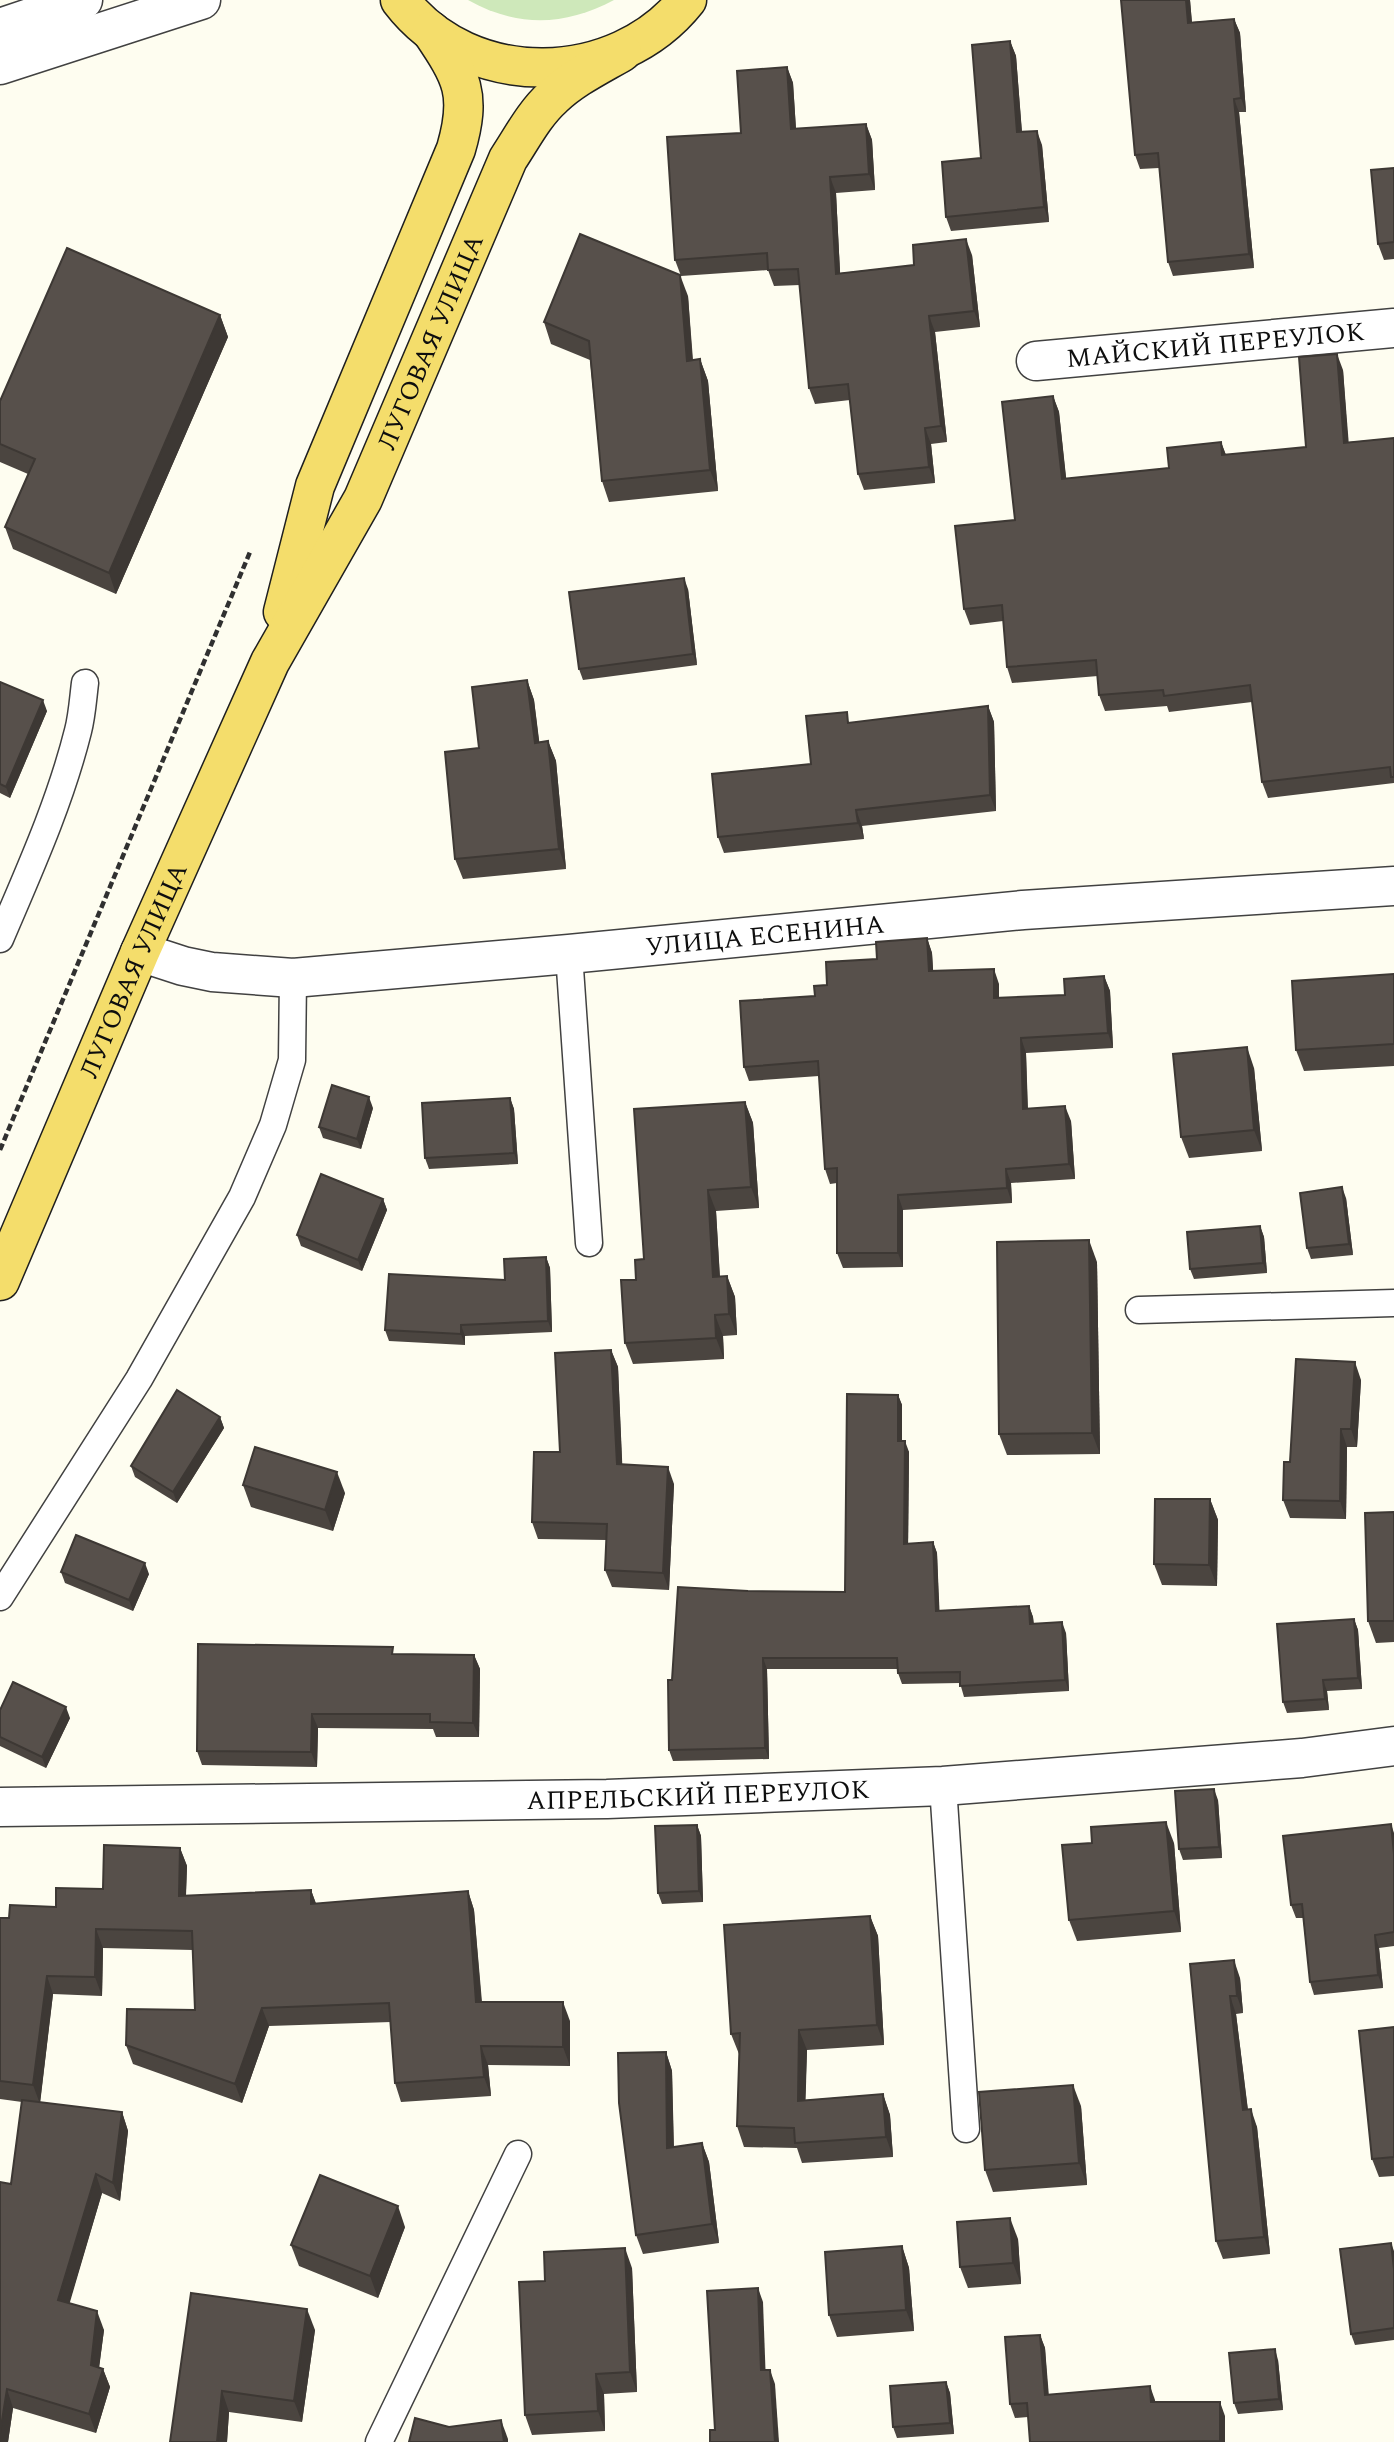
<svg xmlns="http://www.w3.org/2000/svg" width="1394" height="2442" viewBox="0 0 1394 2442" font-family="Spectral,serif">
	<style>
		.green { fill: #cee8ba }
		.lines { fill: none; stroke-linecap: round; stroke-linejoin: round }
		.service-casing { stroke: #414141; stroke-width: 29 }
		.minor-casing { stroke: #414141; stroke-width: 41 }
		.primary-casing { stroke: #1f1f1f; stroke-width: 41 }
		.path { stroke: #303030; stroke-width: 4.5; stroke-dasharray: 7 3.5; stroke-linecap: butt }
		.service { stroke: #fff; stroke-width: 26 }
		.minor { stroke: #fff; stroke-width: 38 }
		.primary { stroke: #f4dd6b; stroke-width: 38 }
		.wall { fill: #4b4540 }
		.shaded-wall { fill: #3d3834 }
		.building { fill: #57504b; stroke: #3d3834; stroke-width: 2 }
		.labels { text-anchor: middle; stroke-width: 7; stroke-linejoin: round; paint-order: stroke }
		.street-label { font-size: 26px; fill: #0e0e0e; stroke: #fff }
	</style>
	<rect width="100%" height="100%" fill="#fefdf0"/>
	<path class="green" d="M468 0H614C565 26 518 28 468 0Z"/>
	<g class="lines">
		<defs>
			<g id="service">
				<path d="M0 939C29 871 60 803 78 731 82 716 83 699 85 683"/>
				<polyline points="569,954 589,1243"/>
				<polyline points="1139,1310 1394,1303"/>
				<polyline points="0,1597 139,1379 242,1197 273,1125 292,1060 293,978"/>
				<polyline points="943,1786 966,2129"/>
				<polyline points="379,2442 518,2154"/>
			</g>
			<g id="minor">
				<polyline points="0,28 83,0"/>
				<polyline points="0,65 201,0"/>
				<path id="s1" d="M1036 361 1394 328"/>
				<path id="s2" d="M140 952 183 966 212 972 293 978 569 954 1023 910 1394 886"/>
				<path id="s3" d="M0 1807 607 1799 943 1786 1302 1758 1394 1746"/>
			</g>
			<g id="primary">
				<path d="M400 0C470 92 617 88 687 0"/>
				<path d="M283 612 315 486 456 149C472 94 462 77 431 31"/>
				<path id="s4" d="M0 1281 140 952 270 662 363 499 508 159C522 138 534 114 553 97 573 78 598 66 622 52"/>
			</g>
		</defs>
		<use href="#service" class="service-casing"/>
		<use href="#minor" class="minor-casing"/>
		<use href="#primary" class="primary-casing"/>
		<polyline class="path" points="0,1150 250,552"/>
		<use href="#service" class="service"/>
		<use href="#minor" class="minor"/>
		<use href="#primary" class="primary"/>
	</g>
	<g class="wall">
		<polygon points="1121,0 1190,0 1192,22 1234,19 1240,33 1246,112 1239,112 1254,268 1173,276 1168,262 1159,168 1140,169 1135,155"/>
		<polygon points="1010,41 1016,56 1022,132 1042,145 1049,222 951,231 946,217 981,158"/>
		<polygon points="787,67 793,83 796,129 866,124 872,140 875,190 836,193 840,273 914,265 972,255 980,327 935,332 947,442 931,444 935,483 864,490 858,474 850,400 815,404 809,388 800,285 774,286 768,270 681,276 675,260 741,133"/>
		<polygon points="1394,168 1394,259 1384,260 1378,244"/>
		<polygon points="688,296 693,360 700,359 708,381 718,491 609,502 602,481 590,360 551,344 544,322"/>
		<polygon points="220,315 228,337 116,594 13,549 5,527 28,474 0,462 0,401"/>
		<polygon points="1343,370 1348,442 1394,438 1394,784 1394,783 1268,798 1262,782 1252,702 1169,712 1167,706 1105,711 1099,695 1098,676 1012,683 1007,667 1003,621 970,625 964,609 1015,520 1053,396 1059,412 1066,479 1169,468 1221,442 1226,455 1306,447"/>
		<polygon points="688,589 697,665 583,680 579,669"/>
		<polygon points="527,680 534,700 539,742 548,741 556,761 566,869 463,879 455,859 479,748"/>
		<polygon points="0,682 47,711 10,798 0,793"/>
		<polygon points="988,706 994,722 996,811 862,826 864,839 724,853 718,837 811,764 850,723"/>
		<polygon points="927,938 932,953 933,970 999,984 999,998 1065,995 1104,976 1110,991 1113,1048 1026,1053 1028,1109 1071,1121 1075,1179 1011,1183 1012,1203 903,1210 903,1267 843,1268 837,1253 837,1183 830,1184 825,1169 819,1076 749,1081 744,1067 827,985 877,959"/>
		<polygon points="1394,974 1394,1066 1304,1071 1296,1050"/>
		<polygon points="1254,1068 1262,1151 1189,1158 1181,1137"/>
		<polygon points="510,1098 514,1109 518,1164 429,1169 425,1158"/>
		<polygon points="745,1102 753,1123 759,1208 716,1211 720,1277 727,1276 735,1297 737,1335 723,1336 724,1359 633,1364 625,1343 644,1259"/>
		<polygon points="373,1108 361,1149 323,1138 319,1127"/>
		<polygon points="1346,1198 1353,1255 1311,1259 1307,1248"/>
		<polygon points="383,1199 387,1210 362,1271 301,1246 297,1235"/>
		<polygon points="1260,1226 1264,1237 1267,1273 1194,1279 1190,1269"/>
		<polygon points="546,1257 550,1268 552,1332 465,1336 465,1345 389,1341 385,1330 505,1280"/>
		<polygon points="1097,1262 1100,1454 1007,1455 999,1434"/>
		<polygon points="611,1350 618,1367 622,1464 674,1484 669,1590 612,1587 605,1570 607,1540 538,1539 532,1522 560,1452"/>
		<polygon points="1361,1380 1357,1447 1347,1447 1346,1519 1290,1518 1283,1500 1290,1462"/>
		<polygon points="898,1395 902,1405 902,1441 909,1452 908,1544 933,1542 937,1553 939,1611 1029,1606 1033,1617 1034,1624 1066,1633 1069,1691 964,1697 960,1683 902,1684 898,1673 898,1669 767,1669 769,1759 673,1761 669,1750 672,1680 748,1591 845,1592"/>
		<polygon points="220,1417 224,1428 177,1503 135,1477 131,1466"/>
		<polygon points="243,1485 345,1493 333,1531 251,1507"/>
		<polygon points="1210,1499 1218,1520 1217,1586 1162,1585 1154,1564"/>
		<polygon points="1394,1512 1394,1642 1376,1643 1368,1621"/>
		<polygon points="61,1572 149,1574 133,1611 65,1583"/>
		<polygon points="1354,1619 1358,1630 1362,1689 1327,1691 1329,1710 1287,1713 1283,1702"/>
		<polygon points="395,1654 474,1655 480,1669 479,1737 436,1737 433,1729 318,1728 317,1767 202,1765 197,1751"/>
		<polygon points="0,1710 70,1718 46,1768 0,1746"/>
		<polygon points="1218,1800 1222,1858 1183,1860 1179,1849"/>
		<polygon points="697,1825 701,1836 703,1902 662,1904 658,1893"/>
		<polygon points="1394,1833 1394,1946 1379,1948 1383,1988 1314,1995 1310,1982 1303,1918 1296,1918 1291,1905"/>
		<polygon points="1092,1843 1174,1843 1181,1932 1077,1941 1069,1920"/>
		<polygon points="180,1848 187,1866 186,1896 311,1890 316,1904 468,1891 474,1910 482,2002 570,2021 570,2066 488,2065 491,2096 401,2102 395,2083 391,2022 269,2026 242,2103 133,2064 126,2045 195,2010 193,1950 103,1948 102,1996 53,1994 40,2102 122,2112 128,2131 120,2201 102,2193 69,2303 104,2330 99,2367 103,2369 110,2387 96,2433 13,2408 8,2442 0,2442 11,2184 22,2102 0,2099 0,1918 9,1918 56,1907 103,1889"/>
		<polygon points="870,1916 878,1936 884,2045 807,2050 805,2100 883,2094 890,2115 893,2157 802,2163 797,2148 744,2147 737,2126 739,2054 731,2034"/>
		<polygon points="1190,1964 1240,1978 1243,2013 1236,2014 1248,2110 1257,2127 1270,2254 1223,2259 1216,2241"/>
		<polygon points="1394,2027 1394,2176 1379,2177 1372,2159"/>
		<polygon points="666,2052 672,2071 674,2147 702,2143 709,2162 719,2243 643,2254 636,2235"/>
		<polygon points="1081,2106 1087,2185 993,2192 985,2170"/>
		<polygon points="405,2227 378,2298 299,2266 291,2245"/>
		<polygon points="1018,2239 1021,2284 968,2288 960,2267"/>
		<polygon points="902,2246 909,2268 914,2331 837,2337 829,2315"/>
		<polygon points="1394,2251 1394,2340 1355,2345 1351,2334"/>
		<polygon points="632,2268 637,2392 604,2394 605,2431 532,2435 525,2415 545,2281"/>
		<polygon points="191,2293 315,2330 302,2422 229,2412 227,2442"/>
		<polygon points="1040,2335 1045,2348 1048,2394 1155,2400 1155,2402 1225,2416 1225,2442 1030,2442 1028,2417 1015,2418 1010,2404"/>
		<polygon points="1278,2360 1283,2410 1238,2414 1234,2403"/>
		<polygon points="946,2382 950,2393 954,2434 897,2438 893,2427"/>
	</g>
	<g class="shaded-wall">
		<polygon points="1186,0 1190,0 1193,37 1188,23"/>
		<polygon points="1234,19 1240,33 1246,112 1241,98"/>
		<polygon points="1010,41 1016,56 1023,147 1017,132"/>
		<polygon points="787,67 793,83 797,145 791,129"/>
		<polygon points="1234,99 1239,112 1254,268 1249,254"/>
		<polygon points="866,124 872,140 875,190 869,174"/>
		<polygon points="1037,131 1042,145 1049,222 1044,207"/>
		<polygon points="830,177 836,193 841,290 836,274"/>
		<polygon points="966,239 972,255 980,327 974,311"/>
		<polygon points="680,275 688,296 694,382 687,361"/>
		<polygon points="220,315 228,337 116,594 109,573"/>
		<polygon points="929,316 935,332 947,442 941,426"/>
		<polygon points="1337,354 1343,370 1350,459 1344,443"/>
		<polygon points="700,359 708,381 718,491 710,470"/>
		<polygon points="1053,396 1059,412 1068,495 1062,479"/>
		<polygon points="925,428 931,444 935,483 929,467"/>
		<polygon points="1221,442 1227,458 1222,455"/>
		<polygon points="684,578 688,589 697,665 693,654"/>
		<polygon points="527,680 534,700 542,763 535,743"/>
		<polygon points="43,700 47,711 10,798 6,787"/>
		<polygon points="988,706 994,722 996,811 990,795"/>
		<polygon points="548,741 556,761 566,869 559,849"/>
		<polygon points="856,810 862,826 864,839 858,823"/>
		<polygon points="927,938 932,953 934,985 929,971"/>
		<polygon points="994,969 999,984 999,1013 994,998"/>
		<polygon points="1104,976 1110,991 1113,1048 1108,1033"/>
		<polygon points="1021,1038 1026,1053 1028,1124 1023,1109"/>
		<polygon points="1247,1047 1254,1068 1262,1151 1254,1130"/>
		<polygon points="369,1097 373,1108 361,1149 357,1139"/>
		<polygon points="510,1098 514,1109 518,1164 514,1153"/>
		<polygon points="745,1102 753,1123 759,1208 751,1187"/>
		<polygon points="1065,1106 1071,1121 1075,1179 1069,1164"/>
		<polygon points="1006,1169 1011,1183 1012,1203 1007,1188"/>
		<polygon points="1342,1187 1346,1198 1353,1255 1349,1244"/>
		<polygon points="708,1190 716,1211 721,1298 713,1277"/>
		<polygon points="898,1195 903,1210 903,1267 898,1253"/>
		<polygon points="383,1199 387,1210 362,1271 358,1260"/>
		<polygon points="1260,1226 1264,1237 1267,1273 1263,1263"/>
		<polygon points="1089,1240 1097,1262 1100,1454 1092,1433"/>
		<polygon points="546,1257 550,1268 552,1332 548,1321"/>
		<polygon points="727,1276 735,1297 737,1335 729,1314"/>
		<polygon points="715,1315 723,1336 724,1359 716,1338"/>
		<polygon points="461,1325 465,1336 465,1345 461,1334"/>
		<polygon points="611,1350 618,1367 623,1481 617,1464"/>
		<polygon points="1355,1362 1361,1380 1357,1447 1351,1429"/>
		<polygon points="898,1395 902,1405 902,1452 898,1441"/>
		<polygon points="220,1417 224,1428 177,1503 173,1492"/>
		<polygon points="1341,1429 1347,1447 1346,1519 1340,1501"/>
		<polygon points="905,1441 909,1452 908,1555 904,1544"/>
		<polygon points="668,1467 674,1484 669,1590 663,1573"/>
		<polygon points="337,1472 345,1493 333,1531 325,1510"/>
		<polygon points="1210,1499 1218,1520 1217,1586 1209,1565"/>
		<polygon points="933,1542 937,1553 940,1622 936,1611"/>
		<polygon points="145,1563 149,1574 133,1611 129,1600"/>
		<polygon points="1029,1606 1033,1617 1034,1635 1030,1624"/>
		<polygon points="1354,1619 1358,1630 1362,1689 1358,1678"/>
		<polygon points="1062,1622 1066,1633 1069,1691 1065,1680"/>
		<polygon points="474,1655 480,1669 479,1737 473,1723"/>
		<polygon points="763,1658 767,1669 769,1759 765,1748"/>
		<polygon points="1323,1680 1327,1691 1329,1710 1325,1699"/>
		<polygon points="66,1707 70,1718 46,1768 42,1757"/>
		<polygon points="312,1714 318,1728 317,1767 311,1752"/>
		<polygon points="1214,1789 1218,1800 1222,1858 1219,1847"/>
		<polygon points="1166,1822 1174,1843 1181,1932 1174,1911"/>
		<polygon points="1391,1824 1394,1833 1394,1854"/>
		<polygon points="697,1825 701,1836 703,1902 699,1891"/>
		<polygon points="180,1848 187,1866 185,1915 179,1896"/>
		<polygon points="311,1890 318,1909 311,1904"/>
		<polygon points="468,1891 474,1910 483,2021 476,2002"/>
		<polygon points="870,1916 878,1936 884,2045 877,2025"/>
		<polygon points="96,1929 103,1948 102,1996 95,1977"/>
		<polygon points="1375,1935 1379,1948 1383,1988 1378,1975"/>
		<polygon points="1234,1960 1240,1978 1243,2013 1237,1996"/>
		<polygon points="47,1976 53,1994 40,2104 33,2085"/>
		<polygon points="1230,1996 1236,2014 1250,2128 1243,2110"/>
		<polygon points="563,2002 570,2021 570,2066 563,2047"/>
		<polygon points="262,2008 269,2026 242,2103 235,2084"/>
		<polygon points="799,2030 807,2050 805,2121 798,2101"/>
		<polygon points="481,2046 488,2065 491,2096 484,2077"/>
		<polygon points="666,2052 672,2071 674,2167 667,2148"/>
		<polygon points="1073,2085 1081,2106 1087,2185 1079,2163"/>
		<polygon points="883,2094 890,2115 893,2157 886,2137"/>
		<polygon points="1251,2109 1257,2127 1270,2254 1264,2237"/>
		<polygon points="122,2112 128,2131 120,2201 113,2183"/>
		<polygon points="702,2143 709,2162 719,2243 712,2224"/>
		<polygon points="96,2174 102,2193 65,2319 58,2300"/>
		<polygon points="398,2206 405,2227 378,2298 370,2276"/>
		<polygon points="1010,2218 1018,2239 1021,2284 1013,2263"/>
		<polygon points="1391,2243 1394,2251 1394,2269"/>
		<polygon points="902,2246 909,2268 914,2331 906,2310"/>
		<polygon points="625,2248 632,2268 637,2392 630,2372"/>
		<polygon points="758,2288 763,2302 766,2384 761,2370"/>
		<polygon points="307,2309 315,2330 302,2422 294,2401"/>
		<polygon points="97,2311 104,2330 97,2384 91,2365"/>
		<polygon points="1040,2335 1045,2348 1050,2409 1045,2395"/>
		<polygon points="1275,2349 1278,2360 1283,2410 1279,2399"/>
		<polygon points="103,2369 110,2387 96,2433 89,2414"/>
		<polygon points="770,2370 775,2384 779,2442 775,2442"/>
		<polygon points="596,2374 604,2394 605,2431 598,2411"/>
		<polygon points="946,2382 950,2393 954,2434 950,2423"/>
		<polygon points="1150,2386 1155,2400 1156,2416 1151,2402"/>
		<polygon points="7,2389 13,2408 8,2442 0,2442 0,2433"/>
		<polygon points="222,2391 229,2412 227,2442 217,2442"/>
		<polygon points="1220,2402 1225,2416 1225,2442 1220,2442"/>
		<polygon points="501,2420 508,2439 508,2442 504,2442"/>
	</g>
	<g class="building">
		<polygon points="1121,0 1186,0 1188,23 1234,19 1241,98 1234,99 1249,254 1168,262 1158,153 1135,155"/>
		<polygon points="1010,41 1017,132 1037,131 1044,207 946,217 942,162 981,158 972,45"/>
		<polygon points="787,67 791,129 866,124 869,174 830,177 836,274 914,265 913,245 966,239 974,311 929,316 941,426 925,428 929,467 858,474 848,384 809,388 798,269 768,270 767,253 675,260 667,137 741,133 737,71"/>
		<polygon points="1394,168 1394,242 1378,244 1371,170"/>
		<polygon points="580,234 680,275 687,361 700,359 710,470 602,481 589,341 544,322"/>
		<polygon points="67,248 220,315 109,573 5,527 35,459 0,444 0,401"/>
		<polygon points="1337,354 1344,443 1394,438 1394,777 1391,777 1390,767 1262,782 1250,685 1164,696 1163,690 1099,695 1096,660 1007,667 1002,605 964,609 955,526 1015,520 1002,402 1053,396 1062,479 1169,468 1167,448 1221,442 1222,455 1306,447 1299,357"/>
		<polygon points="684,578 693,654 579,669 569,592"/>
		<polygon points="527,680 535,743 548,741 559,849 455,859 445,752 479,748 472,687"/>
		<polygon points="0,682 43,700 6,787 0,784"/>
		<polygon points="988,706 990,795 856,810 858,823 718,837 712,774 811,764 806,716 847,712 848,723"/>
		<polygon points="927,938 929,971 994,969 994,998 1065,995 1064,979 1104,976 1108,1033 1021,1038 1023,1109 1065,1106 1069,1164 1006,1169 1007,1188 898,1195 898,1253 837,1253 837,1168 825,1169 818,1061 744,1067 740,1001 815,996 814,986 827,985 826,962 877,959 876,942"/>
		<polygon points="1394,974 1394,1044 1296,1050 1292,981"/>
		<polygon points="1247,1047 1254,1130 1181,1137 1173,1054"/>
		<polygon points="332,1085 369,1097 357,1139 319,1127"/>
		<polygon points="510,1098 514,1153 425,1158 422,1103"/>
		<polygon points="745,1102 751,1187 708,1190 713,1277 727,1276 729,1314 715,1315 716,1338 625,1343 621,1280 636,1280 635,1260 644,1259 634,1109"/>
		<polygon points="321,1174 383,1199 358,1260 297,1235"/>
		<polygon points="1342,1187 1349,1244 1307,1248 1300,1193"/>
		<polygon points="1260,1226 1263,1263 1190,1269 1187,1232"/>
		<polygon points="1089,1240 1092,1433 999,1434 997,1242"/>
		<polygon points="546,1257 548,1321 461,1325 461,1334 385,1330 389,1274 505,1280 504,1259"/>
		<polygon points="611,1350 617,1464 668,1467 663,1573 605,1570 607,1524 532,1522 534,1452 560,1452 555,1353"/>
		<polygon points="1296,1359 1355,1362 1351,1429 1341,1429 1340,1501 1283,1500 1284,1462 1290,1462"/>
		<polygon points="177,1390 220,1417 173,1492 131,1466"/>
		<polygon points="847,1394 898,1395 898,1441 905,1441 904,1544 933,1542 936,1611 1029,1606 1030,1624 1062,1622 1065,1680 960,1686 960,1672 898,1673 897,1658 763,1658 765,1748 669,1750 668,1680 672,1680 678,1587 748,1591 845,1592"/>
		<polygon points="255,1447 337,1472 325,1510 243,1485"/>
		<polygon points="1155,1499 1210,1499 1209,1565 1154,1564"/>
		<polygon points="1394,1512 1394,1621 1368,1621 1365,1513"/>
		<polygon points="76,1535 145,1563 129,1600 61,1572"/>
		<polygon points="1354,1619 1358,1678 1323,1680 1325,1699 1283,1702 1277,1624"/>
		<polygon points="198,1644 393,1647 392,1654 474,1655 473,1723 430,1722 430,1714 312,1714 311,1752 197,1751"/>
		<polygon points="13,1682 66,1707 42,1757 0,1737 0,1710"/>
		<polygon points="1214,1789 1219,1847 1179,1849 1175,1791"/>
		<polygon points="1166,1822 1174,1911 1069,1920 1062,1845 1092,1843 1091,1827"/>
		<polygon points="1391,1824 1394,1854 1394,1932 1375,1935 1378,1975 1310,1982 1302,1904 1291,1905 1283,1836"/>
		<polygon points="697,1825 699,1891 658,1893 655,1826"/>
		<polygon points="104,1845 180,1848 179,1896 311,1890 311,1904 468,1891 476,2002 563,2002 563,2047 481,2046 484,2077 395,2083 389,2003 262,2008 235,2084 126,2045 127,2009 195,2010 192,1931 96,1929 95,1977 47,1976 33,2085 0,2081 0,1918 9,1918 10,1905 56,1907 56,1888 103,1889"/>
		<polygon points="870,1916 877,2025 799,2030 798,2101 883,2094 886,2137 795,2143 794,2128 737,2126 740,2033 731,2034 724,1925"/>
		<polygon points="1234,1960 1237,1996 1230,1996 1243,2110 1251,2109 1264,2237 1216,2241 1190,1964"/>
		<polygon points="1394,2027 1394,2157 1372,2159 1359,2031"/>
		<polygon points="666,2052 667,2148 702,2143 712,2224 636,2235 619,2103 618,2053"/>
		<polygon points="1073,2085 1079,2163 985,2170 979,2092"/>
		<polygon points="22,2100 122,2112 113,2183 96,2174 58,2300 97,2311 91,2365 103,2369 89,2414 7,2389 0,2433 0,2182 11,2184"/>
		<polygon points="320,2175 398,2206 370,2276 291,2245"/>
		<polygon points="1010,2218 1013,2263 960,2267 957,2222"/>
		<polygon points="1391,2243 1394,2269 1394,2328 1351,2334 1340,2249"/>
		<polygon points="902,2246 906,2310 829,2315 825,2252"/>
		<polygon points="625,2248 630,2372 596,2374 598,2411 525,2415 519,2282 545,2281 544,2252"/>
		<polygon points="758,2288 761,2370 770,2370 775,2442 710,2442 710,2430 715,2430 707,2291"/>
		<polygon points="191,2293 307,2309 294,2401 222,2391 217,2442 170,2442"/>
		<polygon points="1040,2335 1045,2395 1150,2386 1151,2402 1220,2402 1220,2441 1154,2442 1030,2442 1027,2403 1010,2404 1005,2337"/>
		<polygon points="1275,2349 1279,2399 1234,2403 1229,2353"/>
		<polygon points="946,2382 950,2423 893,2427 890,2386"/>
		<polygon points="415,2418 449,2427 501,2420 504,2442 409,2442"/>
	</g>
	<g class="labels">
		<g class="street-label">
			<text dy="9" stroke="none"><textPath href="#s4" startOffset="1034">ЛУГОВАЯ УЛИЦА</textPath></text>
			<text dy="9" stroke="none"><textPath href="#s1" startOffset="180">МАЙСКИЙ ПЕРЕУЛОК</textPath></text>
			<text dy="9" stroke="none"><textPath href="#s2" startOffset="630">УЛИЦА ЕСЕНИНА</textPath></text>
			<text dy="9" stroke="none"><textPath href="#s4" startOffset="338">ЛУГОВАЯ УЛИЦА</textPath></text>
			<text dy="9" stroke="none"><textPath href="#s3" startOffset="698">АПРЕЛЬСКИЙ ПЕРЕУЛОК</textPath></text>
		</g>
	</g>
</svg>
